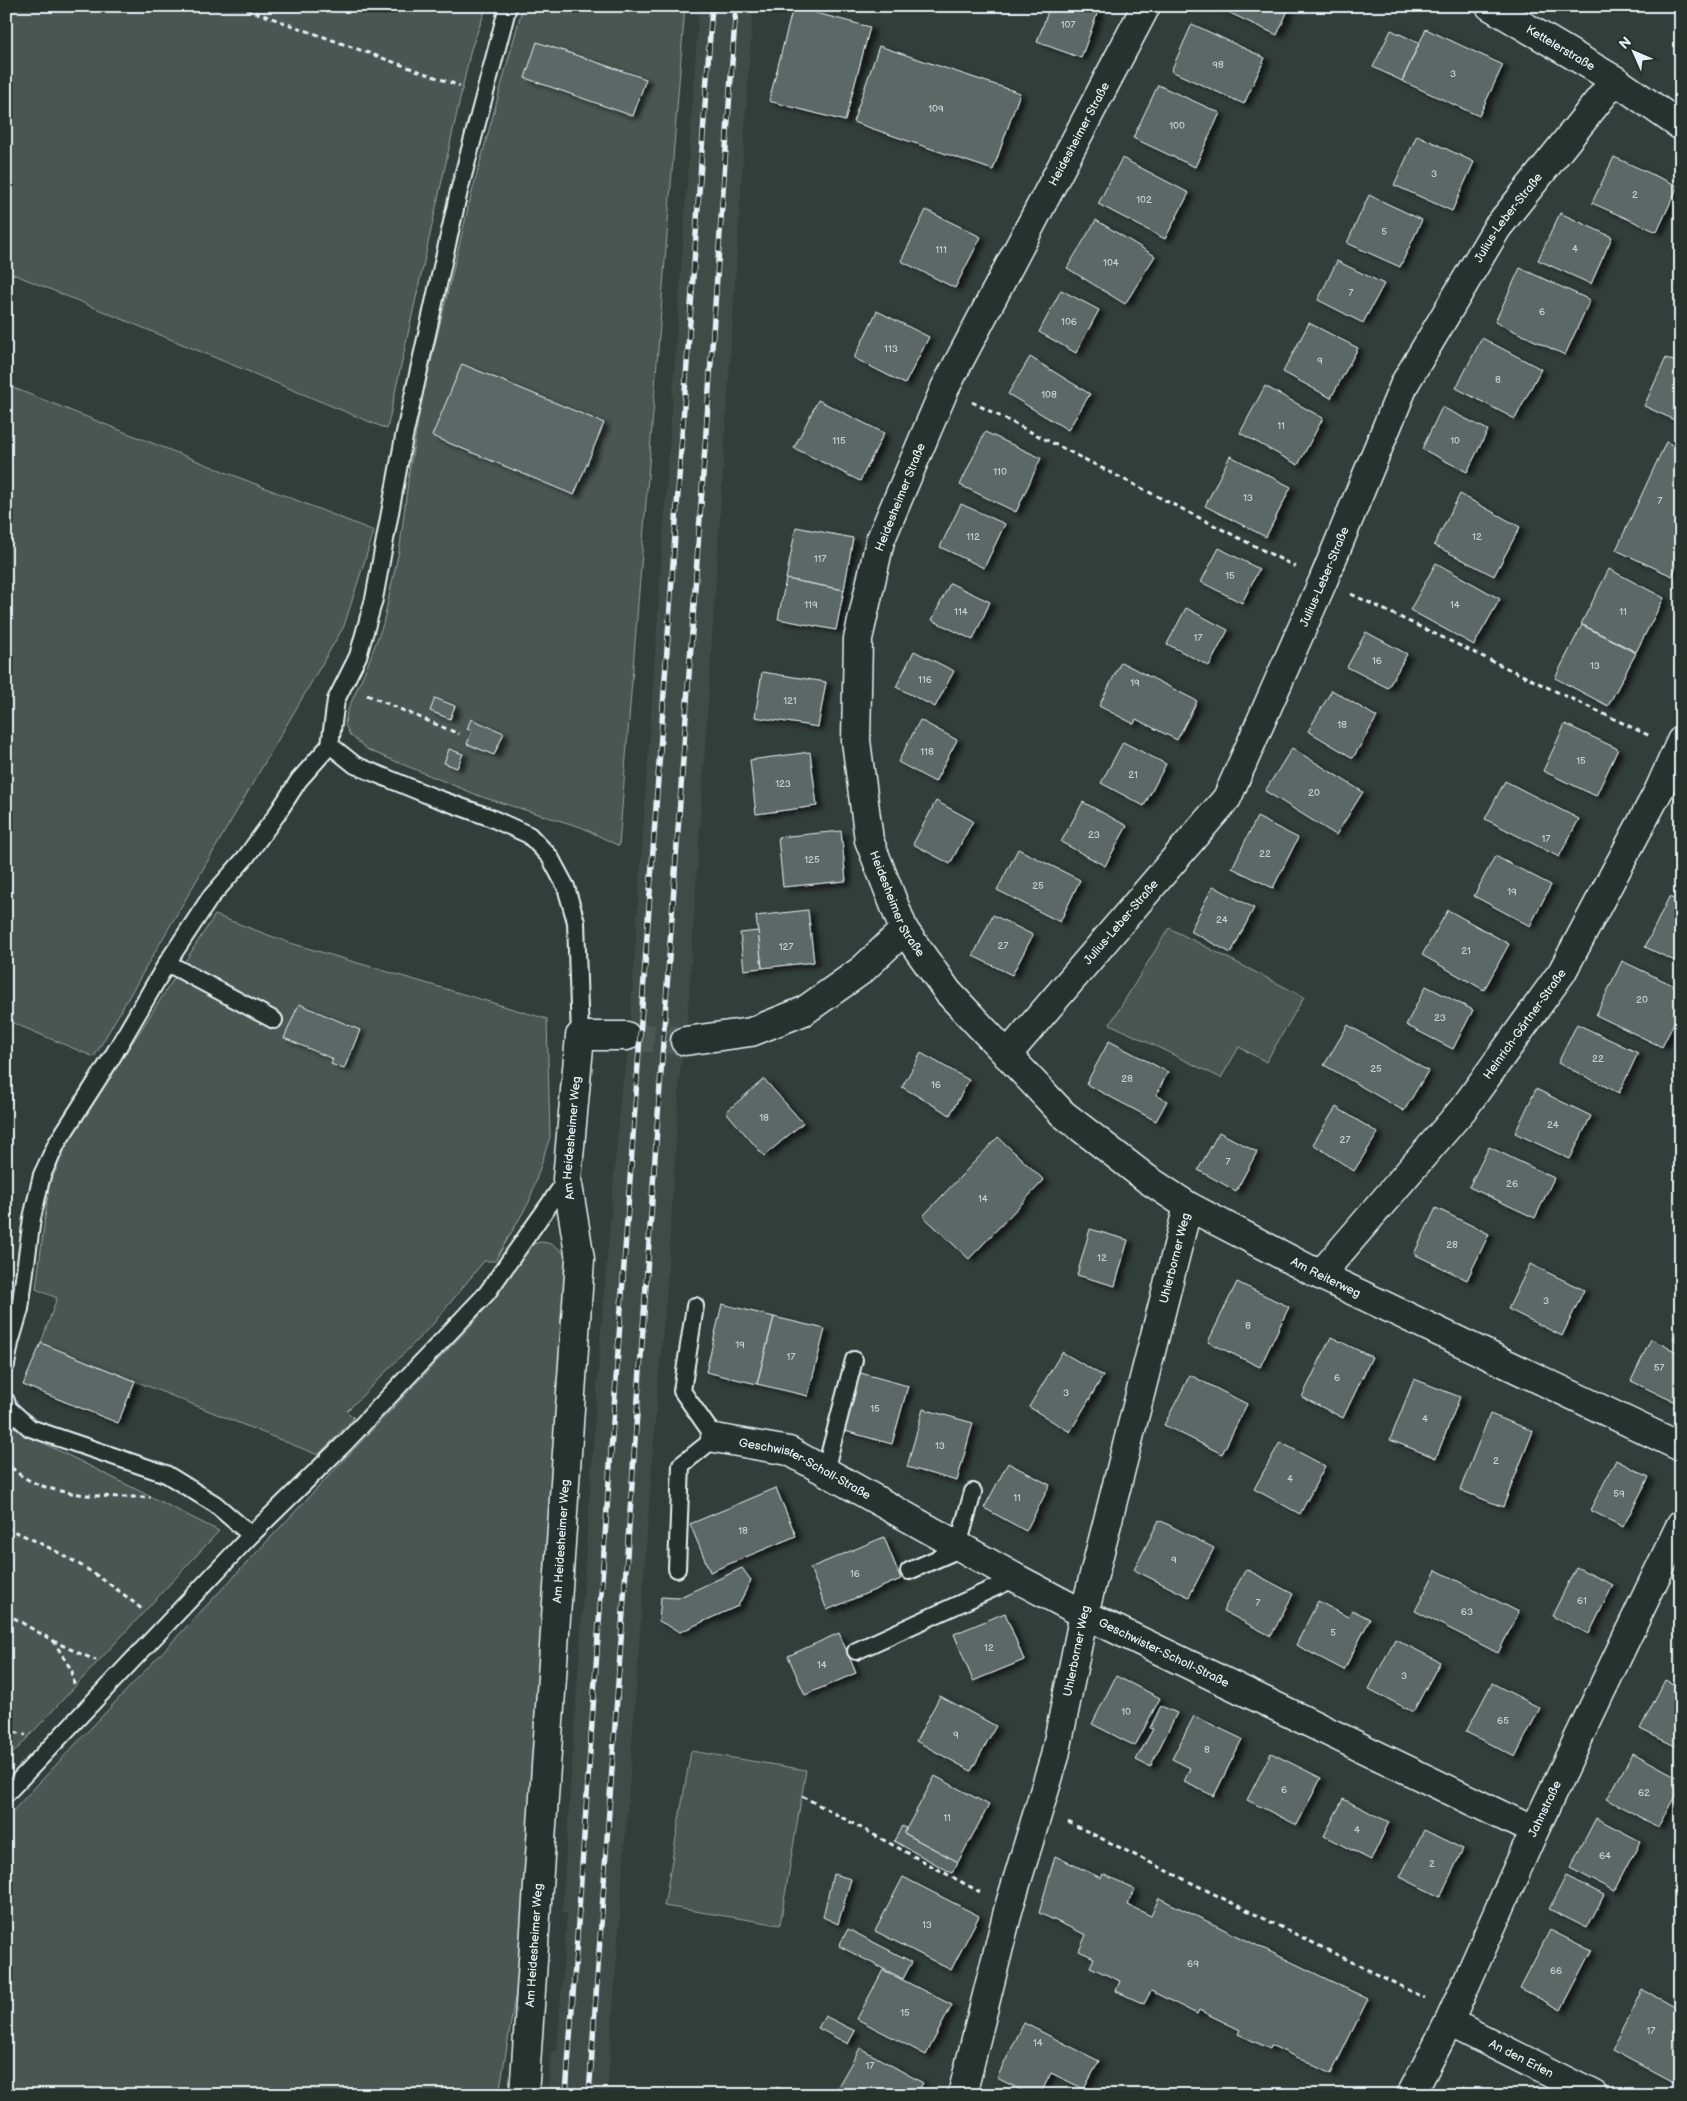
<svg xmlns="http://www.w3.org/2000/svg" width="1687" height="2101" viewBox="0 0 1687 2101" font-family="'Balsamiq Sans',sans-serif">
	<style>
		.built { fill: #3f4b46 }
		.green { fill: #495651; stroke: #98a4a4 }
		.building { fill: #5c6865; stroke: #e8f1f8; filter: url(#shadow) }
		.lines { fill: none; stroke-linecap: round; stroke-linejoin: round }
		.minor-tunnel { stroke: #4d5956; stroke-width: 28; stroke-dasharray: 28 14; stroke-linecap: butt }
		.service-casing { stroke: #e8f1f8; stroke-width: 20 }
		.minor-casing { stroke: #e8f1f8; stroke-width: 31 }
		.path { stroke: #e8f1f8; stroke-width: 3; stroke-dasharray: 5 4; stroke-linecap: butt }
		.service { stroke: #26332d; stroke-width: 16 }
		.minor { stroke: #26332d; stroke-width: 28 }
		.rail-casing { stroke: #e8f1f8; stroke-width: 5.5 }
		.rail { stroke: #26332d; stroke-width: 4; stroke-dasharray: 11; stroke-linecap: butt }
		.labels { text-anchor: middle; stroke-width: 4; stroke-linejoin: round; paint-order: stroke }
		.number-label { font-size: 10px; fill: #c5cfd3 }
		.street-label { font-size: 12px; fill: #e8f1f8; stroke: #26332d }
	</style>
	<defs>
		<filter id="shadow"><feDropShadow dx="5.5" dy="3" stdDeviation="2.5" flood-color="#0009"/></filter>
	</defs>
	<rect width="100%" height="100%" fill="#323e39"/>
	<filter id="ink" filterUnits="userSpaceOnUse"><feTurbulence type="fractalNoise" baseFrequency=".02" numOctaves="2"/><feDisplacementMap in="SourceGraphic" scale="10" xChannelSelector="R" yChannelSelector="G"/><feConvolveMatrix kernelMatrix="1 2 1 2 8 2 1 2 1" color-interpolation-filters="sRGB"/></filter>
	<g filter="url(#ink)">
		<polygon class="built" points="699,6 753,6 685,1057 681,1060 666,1299 658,1381 607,2095 548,2095 551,2051 557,2051 567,1913 562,1913 600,1342 621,1091 628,1054"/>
		<g class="green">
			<polygon points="6,6 487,6 471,49 387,429 6,271"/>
			<polygon points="523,6 685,6 619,846 581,827 482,797 368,750 350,735 345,725 347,712 368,664 383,624 400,546 409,473 422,398 472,192"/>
			<polygon points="6,385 374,531 344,626 94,1057 6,1020"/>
			<polygon points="215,915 287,942 547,1019 550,1137 529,1202 495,1261 484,1261 433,1324 347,1411 354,1418 318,1455 41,1343 57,1298 36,1289 49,1186 67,1144"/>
			<polygon points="1169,928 1304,997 1266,1062 1239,1047 1221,1078 1110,1024"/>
			<path d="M541 1242C554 1243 559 1248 567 1257L522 1956 499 2094 6 2095V1818L476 1320 532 1244Z"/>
			<polygon points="6,1424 219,1531 6,1761"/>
			<polygon points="691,1751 806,1770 780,1925 664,1906"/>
		</g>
		<g class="building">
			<polygon points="1050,6 1100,6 1081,58 1037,42"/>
			<polygon points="1215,6 1290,6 1277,35"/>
			<polygon points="793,7 870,27 845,121 769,101"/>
			<polygon points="1192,24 1265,58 1244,104 1171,71"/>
			<polygon points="1426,29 1503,65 1479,116 1402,81"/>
			<polygon points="1391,30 1419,43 1402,81 1373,67"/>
			<polygon points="537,42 646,79 633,116 525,78"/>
			<polygon points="879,46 1020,93 993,170 853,122"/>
			<polygon points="1158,85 1220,113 1195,167 1133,138"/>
			<polygon points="1417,135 1474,162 1452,211 1394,185"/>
			<polygon points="1614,157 1678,186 1657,232 1592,203"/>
			<polygon points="1122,158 1189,193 1165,239 1098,204"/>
			<polygon points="1369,195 1422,220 1400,267 1347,243"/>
			<polygon points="926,210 981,237 955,288 901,261"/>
			<polygon points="1560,213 1612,237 1591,284 1538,260"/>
			<polygon points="1096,220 1155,256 1125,304 1067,268"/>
			<polygon points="1337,261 1384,284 1363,323 1318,300"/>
			<polygon points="1520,268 1590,300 1565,355 1495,322"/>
			<polygon points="1061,290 1099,310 1076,353 1039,332"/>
			<polygon points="877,311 929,337 905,384 854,358"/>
			<polygon points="1309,323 1358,348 1331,398 1283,372"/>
			<polygon points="1482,338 1541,369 1515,419 1456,388"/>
			<polygon points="1030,357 1090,394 1068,430 1008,394"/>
			<polygon points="1666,358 1681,364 1681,423 1644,406"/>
			<polygon points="462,364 604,423 574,495 432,436"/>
			<polygon points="1265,386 1323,418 1298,465 1240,433"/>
			<polygon points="818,400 884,433 860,481 794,448"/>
			<polygon points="1442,407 1488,430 1467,472 1422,449"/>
			<polygon points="985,432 1041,458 1016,512 960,485"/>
			<polygon points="1666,442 1681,449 1681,556 1672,576 1616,550"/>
			<polygon points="1230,456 1291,487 1266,537 1205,506"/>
			<polygon points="1460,494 1520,527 1494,576 1434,545"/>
			<polygon points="961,504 1005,524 984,568 940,547"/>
			<polygon points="796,527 853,538 844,590 786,579"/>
			<polygon points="1219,548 1259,569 1242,603 1201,582"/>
			<polygon points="1436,563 1500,599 1474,645 1410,610"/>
			<polygon points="1609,569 1664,598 1636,652 1581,624"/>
			<polygon points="786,579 844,590 836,630 778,619"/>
			<polygon points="950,583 990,602 973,640 932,620"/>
			<polygon points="1186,608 1228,630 1209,666 1167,644"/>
			<polygon points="1582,625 1636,653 1608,706 1555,678"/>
			<polygon points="1366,632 1407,654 1388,688 1347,667"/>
			<polygon points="914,651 954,671 935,707 896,687"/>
			<polygon points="1121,662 1197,701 1177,740 1136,719 1134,724 1099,706"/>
			<polygon points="762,672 826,682 818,727 755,717"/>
			<polygon points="1332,690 1377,717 1353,758 1308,731"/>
			<polygon points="435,698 455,706 450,719 430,711"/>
			<polygon points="471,719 504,733 494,755 467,744 472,731 467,729"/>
			<polygon points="920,720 957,740 935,782 898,762"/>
			<polygon points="1565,724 1618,749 1596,796 1543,771"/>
			<polygon points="1123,742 1166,764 1144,806 1101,783"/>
			<polygon points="1292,748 1363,792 1336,835 1265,791"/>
			<polygon points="449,749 463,754 457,768 444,763"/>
			<polygon points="810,752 817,806 756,814 750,760"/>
			<polygon points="1505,781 1579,819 1559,857 1485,819"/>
			<polygon points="936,801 973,821 950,864 913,844"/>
			<polygon points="1083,802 1127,826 1105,866 1061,842"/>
			<polygon points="1257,817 1298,838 1273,888 1232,868"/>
			<polygon points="841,831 846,881 783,887 778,837"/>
			<polygon points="1018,849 1080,880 1060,922 997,890"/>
			<polygon points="1495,856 1551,885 1530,926 1474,896"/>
			<polygon points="1213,886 1254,908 1231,953 1190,931"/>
			<polygon points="1669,897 1681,902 1681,964 1645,947"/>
			<polygon points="808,910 814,962 762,968 756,916"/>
			<polygon points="1448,910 1509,944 1484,990 1422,955"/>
			<polygon points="993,915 1033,935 1012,975 973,956"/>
			<polygon points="758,931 762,968 744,970 740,933"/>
			<polygon points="1622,961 1681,989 1681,1009 1662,1047 1596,1015"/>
			<polygon points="1426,986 1473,1010 1453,1049 1406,1025"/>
			<polygon points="299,1004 360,1030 344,1069 331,1064 333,1059 284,1038"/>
			<polygon points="1577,1024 1638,1053 1619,1093 1558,1063"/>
			<polygon points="1348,1025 1428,1071 1404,1111 1324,1065"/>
			<polygon points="1109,1041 1168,1072 1156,1095 1167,1101 1156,1121 1086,1084"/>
			<polygon points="921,1053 969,1080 950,1115 902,1087"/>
			<polygon points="764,1079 803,1123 764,1156 726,1112"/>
			<polygon points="1536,1089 1591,1116 1570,1159 1515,1133"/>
			<polygon points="1336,1107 1378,1133 1354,1171 1313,1144"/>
			<polygon points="1219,1132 1257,1152 1236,1191 1198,1170"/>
			<polygon points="998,1137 1044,1180 969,1259 923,1216"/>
			<polygon points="1489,1147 1554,1178 1535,1218 1469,1187"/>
			<polygon points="1436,1208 1489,1234 1467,1280 1414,1254"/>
			<polygon points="1090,1229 1128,1240 1115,1286 1077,1275"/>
			<polygon points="1530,1264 1584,1290 1562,1336 1508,1309"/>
			<polygon points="1237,1282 1289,1307 1260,1367 1208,1342"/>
			<polygon points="722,1304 774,1317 757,1384 706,1372"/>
			<polygon points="774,1317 825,1329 808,1396 757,1384"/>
			<polygon points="1681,1325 1681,1343 1673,1340"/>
			<polygon points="1331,1337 1372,1357 1343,1418 1302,1397"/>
			<polygon points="1651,1339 1681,1354 1681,1405 1631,1381"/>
			<polygon points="41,1343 135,1381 118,1423 23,1385"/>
			<polygon points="1062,1352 1103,1376 1070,1432 1029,1407"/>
			<polygon points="857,1372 908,1386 892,1444 841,1430"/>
			<polygon points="1190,1375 1247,1404 1222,1454 1164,1425"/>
			<polygon points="1414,1379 1460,1397 1436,1458 1390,1440"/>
			<polygon points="923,1409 973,1423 957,1481 907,1467"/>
			<polygon points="1490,1414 1533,1431 1503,1507 1460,1490"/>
			<polygon points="1280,1442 1325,1466 1300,1514 1254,1489"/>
			<polygon points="1616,1460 1649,1477 1623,1527 1590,1510"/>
			<polygon points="1008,1463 1050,1485 1026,1531 984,1508"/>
			<polygon points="776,1488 796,1536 710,1572 690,1524"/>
			<polygon points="1159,1520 1214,1548 1189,1597 1134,1570"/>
			<polygon points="884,1537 901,1579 827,1610 810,1568"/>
			<polygon points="1576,1567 1613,1585 1589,1634 1552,1616"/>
			<polygon points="742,1568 751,1580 738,1606 680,1632 659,1621 661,1597 678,1598"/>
			<polygon points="1246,1569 1293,1594 1271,1636 1223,1611"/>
			<polygon points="1436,1570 1519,1612 1498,1653 1415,1611"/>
			<polygon points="1318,1601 1348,1617 1352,1610 1370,1619 1344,1670 1296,1645"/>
			<polygon points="1005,1613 1024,1660 973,1681 954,1634"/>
			<polygon points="839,1633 856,1673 805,1695 788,1656"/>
			<polygon points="1395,1639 1440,1662 1413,1712 1369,1689"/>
			<polygon points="1116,1676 1160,1698 1135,1746 1092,1724"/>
			<polygon points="1665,1680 1681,1688 1681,1749 1640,1729"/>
			<polygon points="1492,1683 1540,1708 1515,1757 1466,1732"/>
			<polygon points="940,1696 996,1726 971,1771 916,1741"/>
			<polygon points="1161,1706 1177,1713 1150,1767 1136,1760 1153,1729 1150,1728"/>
			<polygon points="1194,1716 1242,1739 1214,1796 1184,1782 1190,1768 1172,1759"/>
			<polygon points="1271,1753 1321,1778 1297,1825 1247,1800"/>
			<polygon points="1633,1753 1681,1779 1681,1785 1658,1827 1607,1799"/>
			<polygon points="935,1776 989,1805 958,1862 904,1833"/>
			<polygon points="1343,1799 1389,1822 1371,1860 1324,1836"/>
			<polygon points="1596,1818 1640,1841 1614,1891 1570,1868"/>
			<polygon points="902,1826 906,1828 904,1833 958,1862 952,1873 894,1841"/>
			<polygon points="1424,1830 1463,1849 1440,1897 1400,1877"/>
			<polygon points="1055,1856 1101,1878 1103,1874 1135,1889 1128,1905 1151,1916 1159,1898 1368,1999 1331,2074 1271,2045 1270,2049 1238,2034 1240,2030 1199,2010 1197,2014 1151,1991 1144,2004 1116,1991 1120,1981 1090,1967 1094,1958 1079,1951 1086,1935 1039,1913"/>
			<polygon points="833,1874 851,1879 838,1924 823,1917"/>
			<polygon points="1566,1876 1604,1895 1587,1928 1549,1909"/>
			<polygon points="903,1877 979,1916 951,1970 875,1931"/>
			<polygon points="848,1929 912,1962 903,1979 839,1946"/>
			<polygon points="1550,1930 1592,1951 1561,2010 1520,1988"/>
			<polygon points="883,1970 952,2005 926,2055 857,2019"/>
			<polygon points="1643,1990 1681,2009 1681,2070 1674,2083 1612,2050"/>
			<polygon points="825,2016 855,2031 848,2044 818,2028"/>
			<polygon points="1024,2023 1099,2061 1084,2089 1051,2073 1040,2095 1031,2095 997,2078"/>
			<polygon points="860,2048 923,2083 916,2095 833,2095"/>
			<polygon points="777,2087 792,2095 775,2095"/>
			<polygon points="1462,2087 1480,2095 1458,2095"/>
		</g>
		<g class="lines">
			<polyline class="minor-tunnel" points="626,1036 685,1041"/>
			<defs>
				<g id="service">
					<polyline points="508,6 459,191 404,437 374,599 358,656 336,700 330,745 355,765 433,797 489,817 529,835 550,857 566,887 576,922 580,1036"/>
					<polyline points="167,963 274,1020"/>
					<polyline points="6,1365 10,1343 20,1309 32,1218 42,1175 57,1143 111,1059 167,963 210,898 246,857 275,817 299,780 330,745"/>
					<polyline points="6,1401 8,1408 30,1428 166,1474 215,1504 251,1535"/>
					<polyline points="825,1471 854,1360"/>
					<polyline points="958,1546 973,1492"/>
					<polyline points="677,1569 681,1465 715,1438 682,1391 695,1306"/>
					<polyline points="909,1571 962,1548"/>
					<polyline points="856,1651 1016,1578"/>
					<polyline points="6,1794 251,1535 345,1443 487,1293 567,1179"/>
				</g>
				<g id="minor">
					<path id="s1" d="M1146 6 945 388 880 541 858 639 856 741 869 840 904 930 948 992 1063 1114 1147 1179 1188 1206 1320 1275 1681 1447"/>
					<path id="s2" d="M1490 6 1615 80 1681 126"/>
					<polyline points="685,1041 751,1032 804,1011 862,970 904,930"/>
					<path id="s3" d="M1007 1055 1227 798 1323 581 1405 383 1497 228 1615 80"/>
					<path id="s4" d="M1320 1275 1464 1108 1562 972 1659 790 1681 741"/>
					<path id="s5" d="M715 1438 789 1451 1016 1578 1084 1614 1534 1831"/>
					<path id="s6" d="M1449 2022 1594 2095"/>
					<path id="s7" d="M524 2095 580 1259 567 1179 580 1036H626"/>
					<path id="s8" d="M962 2095 1009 1907 1055 1756 1084 1614 1188 1206"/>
					<path id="s9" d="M1411 2095 1449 2022 1534 1831 1681 1524"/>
				</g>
			</defs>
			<use href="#service" class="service-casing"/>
			<use href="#minor" class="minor-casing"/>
			<g class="path">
				<polyline points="238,6 460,86"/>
				<polyline points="972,402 1296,567"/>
				<polyline points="1351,594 1650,736"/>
				<polyline points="367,695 459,734"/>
				<path d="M6 1460C30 1499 110 1497 151 1497"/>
				<polyline points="6,1471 12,1469"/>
				<path d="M6 1528C57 1549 102 1575 144 1611"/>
				<path d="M6 1613C35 1631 64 1648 96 1660"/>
				<polyline points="53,1640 72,1671 74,1684"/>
				<polyline points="6,1730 26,1735"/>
				<polyline points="802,1796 980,1892"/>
				<polyline points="1068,1822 1425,1998"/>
			</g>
			<use href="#service" class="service"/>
			<use href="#minor" class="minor"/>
			<defs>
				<g id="rail">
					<polyline points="566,2095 712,6"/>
					<polyline points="589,2095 736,6"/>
				</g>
			</defs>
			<use href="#rail" class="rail-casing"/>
			<use href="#rail" class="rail"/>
		</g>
	</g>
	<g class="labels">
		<g class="number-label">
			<text x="1068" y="28">107</text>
			<text x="1218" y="68">98</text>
			<text x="1453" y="77">3</text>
			<text x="936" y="112">109</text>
			<text x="1177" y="129">100</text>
			<text x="1434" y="177">3</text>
			<text x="1635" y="198">2</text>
			<text x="1144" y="203">102</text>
			<text x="1384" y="235">5</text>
			<text x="1575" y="252">4</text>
			<text x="941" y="253">111</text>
			<text x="1111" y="266">104</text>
			<text x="1351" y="296">7</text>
			<text x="1542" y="315">6</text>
			<text x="1069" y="325">106</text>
			<text x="891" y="352">113</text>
			<text x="1320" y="364">9</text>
			<text x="1498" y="383">8</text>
			<text x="1049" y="398">108</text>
			<text x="1281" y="429">11</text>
			<text x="839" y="444">115</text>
			<text x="1455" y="444">10</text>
			<text x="1000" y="475">110</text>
			<text x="1248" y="501">13</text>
			<text x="1660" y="504">7</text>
			<text x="973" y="540">112</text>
			<text x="1477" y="540">12</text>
			<text x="820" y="562">117</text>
			<text x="1230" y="579">15</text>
			<text x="811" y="608">119</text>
			<text x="1455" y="608">14</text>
			<text x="961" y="615">114</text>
			<text x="1623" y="615">11</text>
			<text x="1198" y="641">17</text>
			<text x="1377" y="664">16</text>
			<text x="1595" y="669">13</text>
			<text x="925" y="683">116</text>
			<text x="1135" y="686">19</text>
			<text x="790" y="704">121</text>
			<text x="1342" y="728">18</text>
			<text x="927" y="755">118</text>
			<text x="1581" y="764">15</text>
			<text x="1133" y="778">21</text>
			<text x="783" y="787">123</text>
			<text x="1314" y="796">20</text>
			<text x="1094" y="838">23</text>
			<text x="1546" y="842">17</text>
			<text x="1265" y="857">22</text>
			<text x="812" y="863">125</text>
			<text x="1038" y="889">25</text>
			<text x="1512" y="895">19</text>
			<text x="1222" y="923">24</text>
			<text x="1003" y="949">27</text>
			<text x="786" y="950">127</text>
			<text x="1466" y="954">21</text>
			<text x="1642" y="1003">20</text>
			<text x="1440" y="1021">23</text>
			<text x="1598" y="1062">22</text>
			<text x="1376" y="1072">25</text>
			<text x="1127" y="1082">28</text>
			<text x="936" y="1088">16</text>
			<text x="764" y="1121">18</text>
			<text x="1553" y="1128">24</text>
			<text x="1345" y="1143">27</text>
			<text x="1228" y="1165">7</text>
			<text x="1512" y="1187">26</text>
			<text x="983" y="1202">14</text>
			<text x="1452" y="1248">28</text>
			<text x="1102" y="1261">12</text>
			<text x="1546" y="1304">3</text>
			<text x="1248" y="1329">8</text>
			<text x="740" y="1348">19</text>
			<text x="791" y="1360">17</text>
			<text x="1659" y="1371">57</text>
			<text x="1337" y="1381">6</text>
			<text x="1066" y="1396">3</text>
			<text x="875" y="1412">15</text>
			<text x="1425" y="1422">4</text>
			<text x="940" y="1449">13</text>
			<text x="1496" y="1464">2</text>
			<text x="1290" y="1482">4</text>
			<text x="1619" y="1497">59</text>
			<text x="1017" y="1501">11</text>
			<text x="743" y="1534">18</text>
			<text x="1174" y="1563">9</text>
			<text x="855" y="1577">16</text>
			<text x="1582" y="1604">61</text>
			<text x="1258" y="1606">7</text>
			<text x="1467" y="1615">63</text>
			<text x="1333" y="1636">5</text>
			<text x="989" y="1651">12</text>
			<text x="822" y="1668">14</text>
			<text x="1404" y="1679">3</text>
			<text x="1126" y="1715">10</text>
			<text x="1503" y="1724">65</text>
			<text x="956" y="1738">9</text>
			<text x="1207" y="1753">8</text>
			<text x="1284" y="1793">6</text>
			<text x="1644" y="1796">62</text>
			<text x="947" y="1821">11</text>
			<text x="1357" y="1833">4</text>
			<text x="1605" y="1859">64</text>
			<text x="1432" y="1867">2</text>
			<text x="927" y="1928">13</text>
			<text x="1193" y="1967">69</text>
			<text x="1556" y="1974">66</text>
			<text x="905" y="2016">15</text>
			<text x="1651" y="2034">17</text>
			<text x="1038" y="2046">14</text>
			<text x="870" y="2069">17</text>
		</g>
		<g class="street-label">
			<text dy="4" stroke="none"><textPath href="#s2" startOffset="82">Kettelerstraße</textPath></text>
			<text transform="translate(1079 134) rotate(-62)" y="4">Heidesheimer Straße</text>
			<text dy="4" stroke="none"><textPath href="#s3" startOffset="985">Julius-Leber-Straße</textPath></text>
			<text transform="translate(900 497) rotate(-68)" y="4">Heidesheimer Straße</text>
			<text dy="4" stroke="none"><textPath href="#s3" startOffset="580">Julius-Leber-Straße</textPath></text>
			<text dy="4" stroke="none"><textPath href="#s1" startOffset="970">Heidesheimer Straße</textPath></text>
			<text dy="4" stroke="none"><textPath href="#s3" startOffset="175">Julius-Leber-Straße</textPath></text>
			<text dy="4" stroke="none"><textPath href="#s4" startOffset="324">Heinrich-Gärtner-Straße</textPath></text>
			<text dy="4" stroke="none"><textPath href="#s7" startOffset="960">Am Heidesheimer Weg</textPath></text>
			<text dy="4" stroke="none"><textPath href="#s8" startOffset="864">Uhlerborner Weg</textPath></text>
			<text dy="4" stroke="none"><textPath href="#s1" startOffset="1551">Am Reiterweg</textPath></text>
			<text dy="4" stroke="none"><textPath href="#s5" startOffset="96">Geschwister-Scholl-Straße</textPath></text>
			<text dy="4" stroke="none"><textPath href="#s7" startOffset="555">Am Heidesheimer Weg</textPath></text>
			<text dy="4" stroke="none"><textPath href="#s8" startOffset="459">Uhlerborner Weg</textPath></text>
			<text dy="4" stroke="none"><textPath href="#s5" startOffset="501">Geschwister-Scholl-Straße</textPath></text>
			<text dy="4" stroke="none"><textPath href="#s9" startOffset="316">Jahnstraße</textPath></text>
			<text dy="4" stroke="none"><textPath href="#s7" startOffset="150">Am Heidesheimer Weg</textPath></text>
			<text dy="4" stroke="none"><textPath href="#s6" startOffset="81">An den Erlen</textPath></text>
		</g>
	</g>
	<rect width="1687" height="2101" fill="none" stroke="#26332d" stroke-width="25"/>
	<rect x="12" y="12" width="1662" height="2076" fill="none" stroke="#e8f1f8" stroke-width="2" filter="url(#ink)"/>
	<g transform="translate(1634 52) rotate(315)" stroke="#26332d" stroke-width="4" paint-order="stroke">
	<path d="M0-4L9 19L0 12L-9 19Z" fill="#e8f1f8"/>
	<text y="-8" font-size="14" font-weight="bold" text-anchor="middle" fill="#e8f1f8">N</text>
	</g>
</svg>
